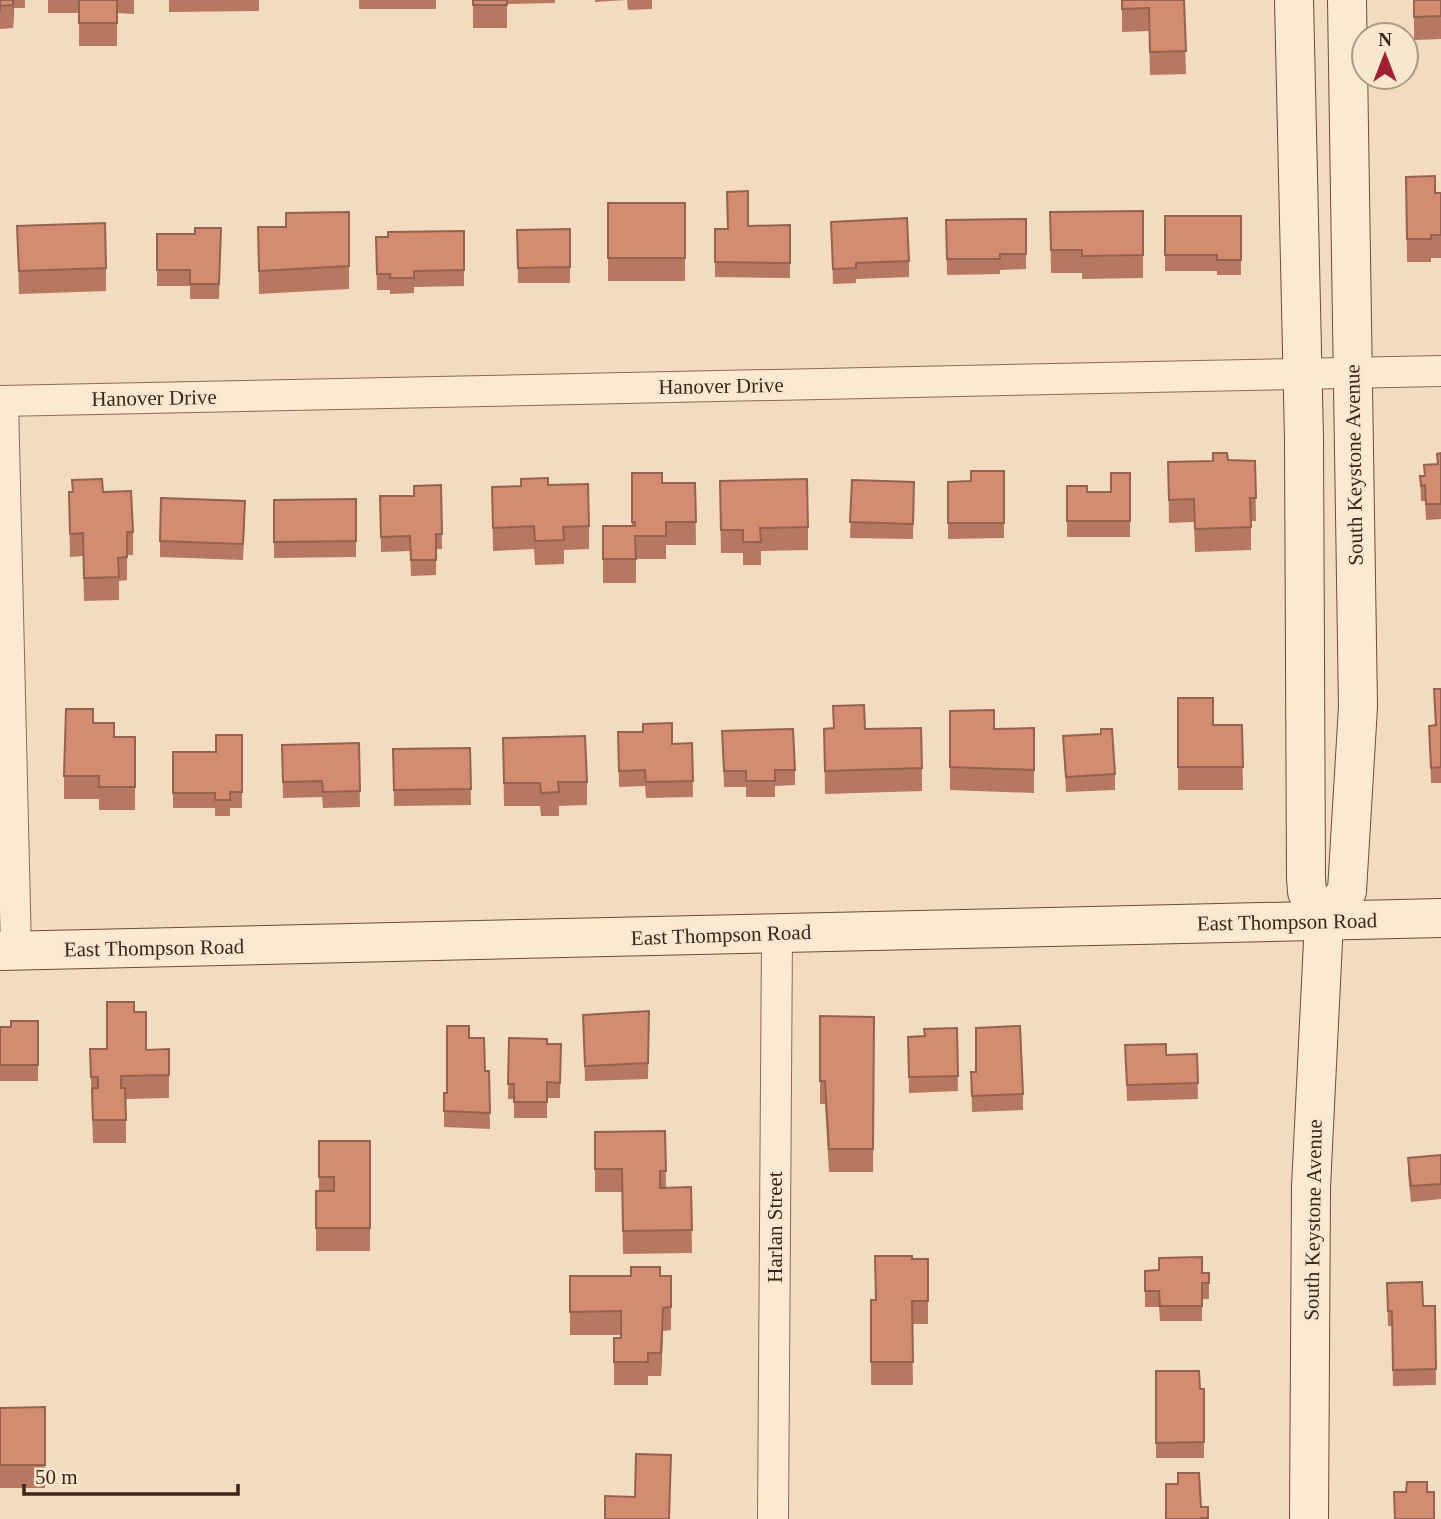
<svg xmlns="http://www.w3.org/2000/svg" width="1441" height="1519" viewBox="0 0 1441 1519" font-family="'Times New Roman',serif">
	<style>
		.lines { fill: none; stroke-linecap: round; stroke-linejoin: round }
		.street-casing { stroke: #8c6a55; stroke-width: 32 }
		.secondary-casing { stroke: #6d4c38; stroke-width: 40 }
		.street { stroke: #fce9d2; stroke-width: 30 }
		.secondary { stroke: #fce9d2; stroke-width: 38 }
		.wall { fill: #b67860 }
		.shaded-wall { fill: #94624e }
		.building { fill: #d48c70; stroke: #94624e; stroke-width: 2 }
		.labels { text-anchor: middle; stroke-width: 5; stroke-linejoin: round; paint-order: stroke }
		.street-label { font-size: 21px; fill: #3a261b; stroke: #f9e6ce }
	</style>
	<rect width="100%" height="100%" fill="#f2dbbe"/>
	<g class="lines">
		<defs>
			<g id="street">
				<polyline points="0,401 1441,371"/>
				<polyline points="3,401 16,951"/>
				<polyline points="773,1519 777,935"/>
			</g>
			<g id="secondary">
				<polyline points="1294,0 1304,438 1306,878 1307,892 1324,921 1311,1187 1309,1519"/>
				<polyline points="1324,921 1347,891 1358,707 1347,0"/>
				<polyline points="0,951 1441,918"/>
			</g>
		</defs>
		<use href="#street" class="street-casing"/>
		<use href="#secondary" class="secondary-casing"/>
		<use href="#street" class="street"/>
		<use href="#secondary" class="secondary"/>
	</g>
	<g class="wall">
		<polygon points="0,0 25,0 25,8 14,8 13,28 0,29 0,35"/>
		<polygon points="48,0 134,0 134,14 117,13 117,46 79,46 79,13 48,13"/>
		<polygon points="169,0 259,0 259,11 169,12"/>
		<rect x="359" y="0" width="77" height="9"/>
		<polygon points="473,0 555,0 555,3 507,4 507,28 473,28"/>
		<polygon points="595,0 626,0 595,2"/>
		<polygon points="627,0 652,0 652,9 628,10"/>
		<polygon points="1122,0 1184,0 1186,74 1150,75 1149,31 1122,32"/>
		<polygon points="1414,0 1441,0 1441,39 1414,40"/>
		<polygon points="1406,177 1435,193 1441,193 1441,258 1431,258 1431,262 1407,262"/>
		<rect x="608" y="203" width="77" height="78"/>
		<polygon points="1143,211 1143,278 1082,279 1082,273 1051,273 1050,212"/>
		<polygon points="349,212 349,289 259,294 258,227 286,227"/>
		<polygon points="1165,216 1241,216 1241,275 1217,275 1217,271 1165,271"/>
		<polygon points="1026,219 1026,269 1000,270 1000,274 947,275 946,220"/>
		<polygon points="831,222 909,261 909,277 856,279 856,283 833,284"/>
		<polygon points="790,225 790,278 715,277 715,229 727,229 748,226"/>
		<polygon points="17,226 106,268 106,291 19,294"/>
		<polygon points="221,228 219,299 190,299 190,286 157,286 157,234 195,234"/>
		<polygon points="570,229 570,283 518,283 517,230"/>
		<polygon points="464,231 464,286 414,287 414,293 390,294 390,290 377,290 376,237"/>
		<polygon points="1441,453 1441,519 1426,520 1425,501 1421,501 1420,476 1424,476 1437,464 1437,454"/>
		<polygon points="1255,461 1256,521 1251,521 1251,550 1195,552 1194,522 1169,523 1168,462"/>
		<polygon points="1004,471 1004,538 948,539 948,482 971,481"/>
		<polygon points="632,473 662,483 695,483 696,545 666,545 666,559 636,559 636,583 603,583 603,526 632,526"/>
		<polygon points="1130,473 1130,537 1067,537 1067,486 1087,492 1111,492"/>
		<polygon points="72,480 103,492 133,532 133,555 127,555 127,580 119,581 119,600 84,601 83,556 70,557 69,492 72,492"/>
		<polygon points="852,480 914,482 913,539 850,538"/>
		<polygon points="441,485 442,549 436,549 436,575 411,576 410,551 381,552 380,496 414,496"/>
		<polygon points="548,485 589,526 589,549 564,550 564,564 535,565 534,549 493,551 492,487"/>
		<polygon points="356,499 356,557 274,558 274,500"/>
		<polygon points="720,504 808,527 808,550 761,551 761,565 743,565 743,553 721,553"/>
		<polygon points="245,517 243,560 160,557 160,541"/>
		<polygon points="1434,689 1441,689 1441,783 1431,783 1429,726 1435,725"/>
		<polygon points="1178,698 1213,725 1242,725 1243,790 1178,790"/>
		<polygon points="950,711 994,729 1034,728 1034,793 950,790"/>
		<polygon points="93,723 114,737 135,737 135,810 99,810 99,799 64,799 64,776"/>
		<polygon points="824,729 865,729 922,768 922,791 825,794"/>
		<polygon points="722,731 795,770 795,785 775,786 775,797 746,797 746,787 724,787"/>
		<polygon points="618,732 672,744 692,743 693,797 646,798 645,786 619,787"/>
		<polygon points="242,735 242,808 230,808 230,816 215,816 215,808 173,808 173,752 216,752"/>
		<polygon points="1063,736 1115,774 1115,790 1066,792"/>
		<polygon points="503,738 587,782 587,805 559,806 559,816 541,816 540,806 504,806"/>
		<polygon points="359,743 360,807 323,808 322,797 283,798 282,745"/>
		<polygon points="470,748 471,805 394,806 393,749"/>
		<polygon points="649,1011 648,1079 585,1081 583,1015"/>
		<polygon points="134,1012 146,1050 169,1049 169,1098 126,1099 126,1143 93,1143 90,1049 107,1049"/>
		<polygon points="820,1016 874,1017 873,1172 829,1172 825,1104 820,1104"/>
		<polygon points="38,1021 38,1081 0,1081 0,1027 11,1027"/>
		<polygon points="957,1028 958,1091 909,1093 908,1037 924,1036"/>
		<polygon points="469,1038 485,1071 489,1071 490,1129 444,1127 444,1093 447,1093"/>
		<polygon points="509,1038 547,1044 561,1044 560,1098 547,1098 547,1118 514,1118 514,1099 508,1099"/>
		<polygon points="1125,1045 1166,1055 1197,1054 1198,1099 1127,1101"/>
		<polygon points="971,1072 1023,1094 1023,1110 972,1112"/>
		<polygon points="665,1131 666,1188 691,1187 692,1253 623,1254 622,1192 595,1192 595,1132"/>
		<polygon points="319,1141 370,1141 370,1251 316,1251 316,1191 319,1191"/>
		<polygon points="1441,1155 1441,1199 1411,1202 1408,1174 1408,1158"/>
		<polygon points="912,1259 928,1259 928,1324 912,1324 913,1385 871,1385 871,1300 876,1300"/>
		<polygon points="1145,1271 1209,1273 1209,1299 1202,1299 1202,1321 1160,1321 1159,1307 1145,1307"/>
		<polygon points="570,1276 671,1276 671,1330 663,1331 661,1376 648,1376 648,1385 614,1385 614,1338 621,1338 621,1335 570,1335"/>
		<polygon points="1387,1283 1423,1306 1435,1306 1436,1385 1393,1386 1392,1326 1388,1326"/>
		<polygon points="1156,1371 1200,1389 1204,1389 1204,1458 1156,1458"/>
		<polygon points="45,1407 45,1488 0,1488 0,1408"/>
	</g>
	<g class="shaded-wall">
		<polygon points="13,0 14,0 14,8 13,28"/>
		<polygon points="663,1308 663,1331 661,1376 661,1353"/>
	</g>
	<g class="building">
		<polygon points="0,0 13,0 13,5 0,6 0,11"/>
		<rect x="79" y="0" width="38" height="23"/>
		<rect x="473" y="0" width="34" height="5"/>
		<polygon points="1122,0 1184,0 1186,51 1150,52 1149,8 1122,9"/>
		<polygon points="1414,0 1441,0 1441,16 1414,17"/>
		<polygon points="1435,176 1435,193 1441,193 1441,235 1431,235 1431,239 1407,239 1406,177"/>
		<polygon points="748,191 748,226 790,225 790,263 715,262 715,229 728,229 727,192"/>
		<rect x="608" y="203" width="77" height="55"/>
		<polygon points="1143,211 1143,255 1082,256 1082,250 1051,250 1050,212"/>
		<polygon points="349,212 349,266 259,271 258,227 286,227 286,213"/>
		<polygon points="1165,216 1241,216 1241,260 1217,260 1217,255 1165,255"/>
		<polygon points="907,218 909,261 856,263 856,268 833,269 831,222"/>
		<polygon points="1026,219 1026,254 1000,254 1000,259 947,259 946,220"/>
		<polygon points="105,223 106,268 19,271 17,226"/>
		<polygon points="195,228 221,228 219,284 190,284 190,270 157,270 157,234 195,234"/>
		<polygon points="570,229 570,267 518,268 517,230"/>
		<polygon points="464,231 464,270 414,271 414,278 390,278 390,274 377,274 376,237 388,237 388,232"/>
		<polygon points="1213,453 1227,453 1228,460 1255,461 1256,498 1250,498 1251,527 1195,529 1194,499 1169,500 1168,462 1213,461"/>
		<polygon points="1441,453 1441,504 1426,504 1425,485 1421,486 1420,476 1425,476 1424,465 1438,464 1437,454"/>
		<polygon points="971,471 1004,471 1004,523 948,523 948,482 971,481"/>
		<polygon points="632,473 662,473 662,483 695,483 696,522 666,522 666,536 635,536 636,559 603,559 603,526 635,526 635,522 632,522"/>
		<polygon points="1111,473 1130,473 1130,521 1067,521 1067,486 1087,486 1087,492 1111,492"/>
		<polygon points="548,478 548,485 588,484 589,526 563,527 564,540 535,541 534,526 493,528 492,487 521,486 521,479"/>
		<polygon points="102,479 103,492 131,491 133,532 127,532 127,557 118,558 119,577 84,578 83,533 70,534 69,492 73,492 72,480"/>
		<polygon points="807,479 808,527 760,528 761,542 743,542 743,530 721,530 720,481"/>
		<polygon points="852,480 914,482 913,524 850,522"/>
		<polygon points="441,485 442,534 436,534 436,560 411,560 410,536 381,537 380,496 414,496 414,486"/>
		<polygon points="161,498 245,501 243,544 160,541"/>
		<polygon points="356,499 356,541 274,542 274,500"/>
		<polygon points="1434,689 1441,689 1441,767 1431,768 1429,726 1436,725"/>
		<polygon points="1178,698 1213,698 1213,725 1242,725 1243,767 1178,767"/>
		<polygon points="864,705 865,729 921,728 922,768 825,771 824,729 834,728 833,706"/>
		<polygon points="66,709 93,709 93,723 114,723 114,737 135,737 135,787 99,787 99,776 64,776"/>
		<polygon points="994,710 994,729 1034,728 1034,770 950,767 950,711"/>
		<polygon points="672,723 672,744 692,743 693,781 646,782 645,770 619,771 618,732 643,732 643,724"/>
		<polygon points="793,729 795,770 775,770 775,781 746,781 746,771 724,771 722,731"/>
		<polygon points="1101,729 1112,729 1115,774 1066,777 1063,736 1101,734"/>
		<polygon points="216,735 242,735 242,792 230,792 230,800 215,800 215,793 173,793 173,752 216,752"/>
		<polygon points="585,736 587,782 558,782 559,792 541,793 540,783 504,783 503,738"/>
		<polygon points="359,743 360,791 323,792 322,781 283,782 282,745"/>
		<polygon points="470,748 471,789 394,790 393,749"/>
		<polygon points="107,1002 134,1002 134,1012 146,1012 146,1050 169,1049 169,1075 121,1076 121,1088 125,1088 126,1120 93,1120 92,1088 98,1088 98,1077 91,1077 90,1049 107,1049"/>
		<polygon points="649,1011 648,1063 585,1066 583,1015"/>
		<polygon points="820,1016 874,1017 873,1149 829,1149 825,1081 820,1081"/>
		<polygon points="11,1021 38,1021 38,1065 0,1065 0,1027 11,1027"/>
		<polygon points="447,1026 469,1026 469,1038 484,1038 485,1071 489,1071 490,1113 444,1111 444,1093 447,1093"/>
		<polygon points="1020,1026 1023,1094 972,1096 971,1072 976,1072 976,1028"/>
		<polygon points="957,1028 958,1076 909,1077 908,1037 925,1036 924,1029"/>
		<polygon points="509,1038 547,1039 547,1044 561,1044 560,1083 547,1082 547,1102 514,1102 514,1084 508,1084"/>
		<polygon points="1166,1044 1166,1055 1197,1054 1198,1083 1127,1085 1125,1045"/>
		<polygon points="665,1131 666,1171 660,1171 660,1188 691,1187 692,1230 623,1231 622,1169 595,1169 595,1132"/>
		<polygon points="319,1141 370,1141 370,1228 316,1228 316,1191 334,1191 334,1177 319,1177"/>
		<polygon points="1441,1155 1441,1184 1411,1186 1408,1158"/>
		<polygon points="875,1256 912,1256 912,1259 928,1259 928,1301 912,1301 913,1362 871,1362 871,1300 876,1300"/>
		<polygon points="1202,1257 1202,1273 1209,1273 1209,1283 1202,1283 1202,1306 1160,1306 1159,1291 1145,1291 1145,1271 1159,1270 1159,1258"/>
		<polygon points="631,1267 660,1267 660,1276 671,1276 671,1307 663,1308 661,1353 648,1353 648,1362 614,1362 614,1338 621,1338 621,1311 570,1312 570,1276 631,1276"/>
		<polygon points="1422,1282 1423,1306 1435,1306 1436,1369 1393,1370 1392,1311 1388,1311 1387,1283"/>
		<polygon points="1156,1371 1199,1371 1200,1389 1204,1389 1204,1442 1156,1443"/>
		<polygon points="45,1407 45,1465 0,1465 0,1408"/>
		<polygon points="636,1454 671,1455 669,1519 605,1519 605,1496 635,1497"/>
		<polygon points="1178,1473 1199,1473 1201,1507 1208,1507 1208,1518 1201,1518 1201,1519 1166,1519 1166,1484 1178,1484"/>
		<polygon points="1407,1482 1427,1482 1427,1492 1434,1492 1434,1519 1395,1519 1394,1492 1406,1492"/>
	</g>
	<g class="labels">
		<g class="street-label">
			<text transform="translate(721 386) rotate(-1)" y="7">Hanover Drive</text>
			<text transform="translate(154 398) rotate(-1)" y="7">Hanover Drive</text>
			<text transform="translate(1354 465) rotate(-91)" y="7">South Keystone Avenue</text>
			<text transform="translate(1287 922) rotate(-1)" y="7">East Thompson Road</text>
			<text transform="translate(721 935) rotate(-2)" y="7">East Thompson Road</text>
			<text transform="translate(154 948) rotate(-1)" y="7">East Thompson Road</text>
			<text transform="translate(1313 1220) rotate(-89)" y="7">South Keystone Avenue</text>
			<text transform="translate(775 1227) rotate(-90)" y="7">Harlan Street</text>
		</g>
	</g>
	<g transform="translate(1385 56)"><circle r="33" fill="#f9e6ce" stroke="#ad9986" stroke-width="2"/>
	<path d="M0-5L12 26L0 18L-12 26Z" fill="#a01f32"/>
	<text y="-10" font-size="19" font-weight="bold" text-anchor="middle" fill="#3a261b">N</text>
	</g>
	<path d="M24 1484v10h214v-10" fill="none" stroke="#3a261b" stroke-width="3.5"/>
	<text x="35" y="1484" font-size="21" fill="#3a261b" stroke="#f9e6ce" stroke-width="5" paint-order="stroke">50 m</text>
</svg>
